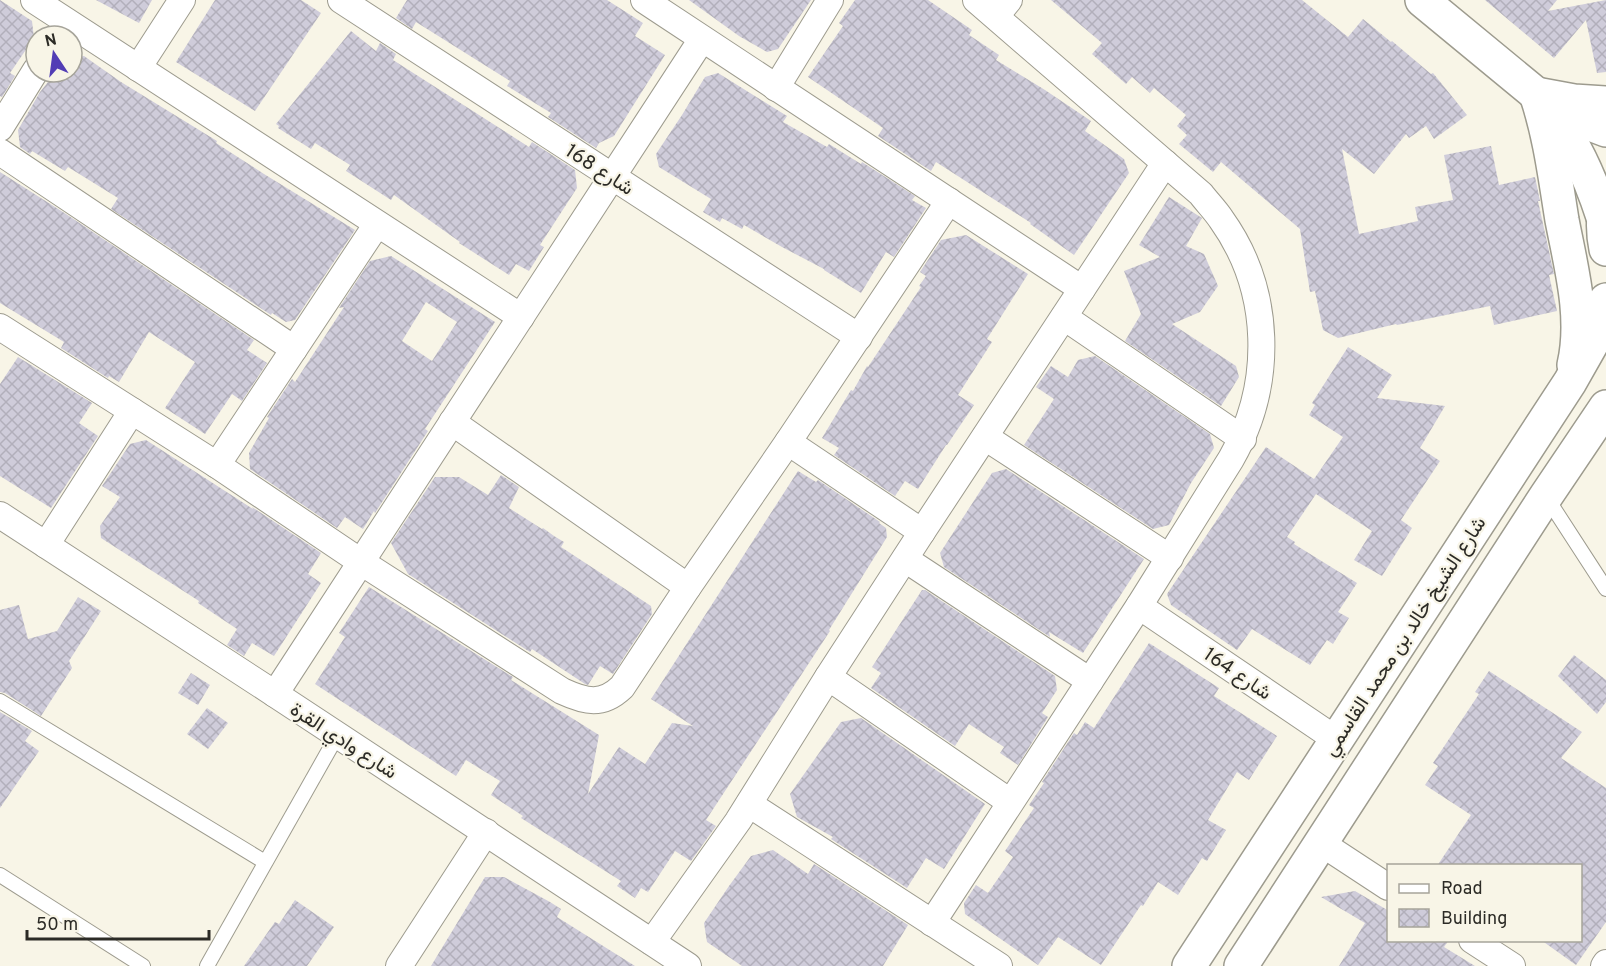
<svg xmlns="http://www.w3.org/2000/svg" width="1606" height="966" viewBox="0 0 1606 966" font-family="Overpass,Vazirmatn,sans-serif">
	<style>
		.building { fill: url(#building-cross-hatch); fill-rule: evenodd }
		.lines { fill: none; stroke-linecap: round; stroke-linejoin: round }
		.service-casing { stroke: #9d9b8e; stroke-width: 16 }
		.minor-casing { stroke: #9d9b8e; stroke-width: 28 }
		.tertiary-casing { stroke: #9d9b8e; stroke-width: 36 }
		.secondary-casing { stroke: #9d9b8e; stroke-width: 36 }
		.service { stroke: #fff; stroke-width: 14 }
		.minor { stroke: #fff; stroke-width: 26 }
		.tertiary { stroke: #fff; stroke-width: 33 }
		.secondary { stroke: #fff; stroke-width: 33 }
		.labels { text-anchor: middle; stroke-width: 4.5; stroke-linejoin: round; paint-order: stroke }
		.street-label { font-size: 20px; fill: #2c2b26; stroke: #f8f5e7 }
	</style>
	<defs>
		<pattern id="building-cross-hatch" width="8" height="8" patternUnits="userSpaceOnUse" patternTransform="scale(1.5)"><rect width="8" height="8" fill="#cfccda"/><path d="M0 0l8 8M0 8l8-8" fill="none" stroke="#b2afbb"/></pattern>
	</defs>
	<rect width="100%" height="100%" fill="#f8f5e7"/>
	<g class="building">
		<polygon points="0,0 32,21 34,38 10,73 15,76 2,97 0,96"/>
		<polygon points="96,0 152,0 139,23"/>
		<polygon points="215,0 301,0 321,13 255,111 176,62"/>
		<polygon points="407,0 607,0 643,23 635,36 665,55 614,136 599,143 596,148 548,117 551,113 507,86 510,81 416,22 412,29 396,18"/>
		<polygon points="689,0 811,0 778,49 767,52 739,36"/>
		<polygon points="855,0 928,0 972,30 969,35 999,55 996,60 1045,90 1091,121 1085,131 1124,159 1129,173 1074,255 1030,224 1031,223 936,162 931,171 878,136 883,128 808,77 843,26 839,23"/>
		<polygon points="1051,0 1302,0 1348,37 1363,19 1391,42 1392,41 1431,74 1433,73 1467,115 1434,139 1426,126 1409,138 1406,134 1374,174 1342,149 1359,234 1418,221 1415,207 1453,200 1444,155 1491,146 1499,185 1535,177 1540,201 1538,201 1554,274 1549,275 1557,311 1494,325 1490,306 1397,325 1396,324 1338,338 1323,330 1315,291 1310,292 1300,229 1221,162 1213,172 1179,144 1187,135 1177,126 1186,115 1154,88 1150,93 1132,77 1126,84 1092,54 1102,43"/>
		<polygon points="1485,0 1557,0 1548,11 1606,0 1606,72 1597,73 1586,20 1554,58"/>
		<polygon points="351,31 376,51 380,43 396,54 393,60 529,147 532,142 575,170 577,188 540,245 544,247 529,271 516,264 509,275 459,243 460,242 394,195 391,200 346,171 350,165 315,143 311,149 278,128 279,126 276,124"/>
		<polygon points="84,56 121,82 217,141 216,143 264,174 355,230 295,320 286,322 272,313 271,315 111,209 118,198 68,167 65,171 32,151 30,154 20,147 18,130 40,92 56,72 72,72 72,57"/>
		<polygon points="718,73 787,116 783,122 827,147 829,144 861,164 862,162 915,196 912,200 926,208 894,257 886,252 861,293 824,270 824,269 782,247 744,225 742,229 722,218 720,222 703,212 711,199 659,167 656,154 682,115 705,77"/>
		<polygon points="0,172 66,214 254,340 247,350 267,363 242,401 232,394 205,434 165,408 195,362 149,332 119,382 109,376 108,378 61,348 64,342 0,303"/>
		<polygon points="1169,197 1202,218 1186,246 1204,254 1218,286 1200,312 1172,324 1236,366 1239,377 1221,406 1125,341 1141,314 1124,271 1160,257 1139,245"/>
		<polygon points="966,235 1028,274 987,339 992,342 958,395 974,405 947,445 946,445 918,489 905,481 895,496 834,455 839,448 822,438 851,390 853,391 867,366 868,367 921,287 919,286 926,276 920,272 941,240"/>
		<path d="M391 256 495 322 425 429 428 431 375 513 374 511 363 529 345 517 337 528 250 469 249 453 269 418 267 417 292 379 295 382 344 307 339 308 370 261ZM426 302 457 322 432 361 402 341Z"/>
		<polygon points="1348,347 1392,375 1377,398 1445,406 1420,448 1440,461 1401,520 1412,528 1382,576 1354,560 1372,531 1316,494 1287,537 1295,542 1294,544 1357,583 1338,612 1349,618 1333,644 1327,640 1310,665 1252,629 1237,650 1171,605 1167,594 1266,447 1314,479 1343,437 1309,415 1315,405 1312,403"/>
		<polygon points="1095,356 1210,434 1214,448 1191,483 1169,525 1153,529 1024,445 1054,399 1036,387 1051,366 1068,377 1078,360"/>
		<polygon points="18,357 92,403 79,423 98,436 51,508 0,476 0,384"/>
		<polygon points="146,440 253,509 252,507 321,553 308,574 321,583 274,656 252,643 244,656 227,645 237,629 198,603 199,601 101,538 100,526 120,497 102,486 130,444"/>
		<polygon points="1006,469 1144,559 1083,653 1049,632 1050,637 944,567 940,553 992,473"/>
		<polygon points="798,471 816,482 818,480 880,522 879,523 886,528 887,537 829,630 830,631 706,820 716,826 691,861 675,851 648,892 641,888 635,898 617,886 621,881 521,818 523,816 491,795 500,781 466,760 456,776 315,684 345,637 339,633 369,587 513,677 511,680 599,735 588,794 619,747 645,764 672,723 693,726 651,699"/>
		<polygon points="501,475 519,487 509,508 542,529 543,528 554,536 564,542 561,547 651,606 652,614 613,674 600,666 588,685 585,684 532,649 530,652 408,574 391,543 435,477 459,477 488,495"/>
		<polygon points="922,590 925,590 1055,676 1057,690 1042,713 1048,717 1018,765 1000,753 1004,747 969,724 955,746 871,688 881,673 872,667"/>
		<polygon points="78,597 101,611 69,661 72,668 41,716 5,693 0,692 0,610 19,605 28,639 57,631"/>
		<polygon points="1149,643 1219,688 1214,696 1277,736 1249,780 1237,772 1208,820 1226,830 1207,861 1202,858 1178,895 1158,882 1143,906 1141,905 1101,965 1058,937 1038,965 965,914 964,903 976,885 988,893 1013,857 1005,851 1034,808 1029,805 1044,783 1042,782 1074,733 1077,735 1085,722 1094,728"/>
		<polygon points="1574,655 1606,680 1606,702 1597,714 1558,676"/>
		<polygon points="1489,671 1582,732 1561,758 1606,788 1606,922 1576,965 1541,940 1581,940 1581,866 1437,866 1471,815 1425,785 1438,766 1433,763 1479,694 1475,692"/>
		<polygon points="191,673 210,685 198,705 178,693"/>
		<polygon points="207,708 228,723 208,749 187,734"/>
		<polygon points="0,712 32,731 25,741 39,751 0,808"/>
		<polygon points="861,718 985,804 944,869 926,858 907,888 831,839 833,837 797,817 790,794 841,722"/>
		<polygon points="773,850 808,874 814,864 908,925 883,966 742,966 707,942 704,923 729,886 751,856"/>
		<polygon points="485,877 504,877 550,902 561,909 557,917 635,966 431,966"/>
		<polygon points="1355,891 1389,911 1389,940 1449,940 1444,947 1475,966 1339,966 1365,923 1321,897"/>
		<polygon points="295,900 334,927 307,966 244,966 275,922 279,924"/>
	</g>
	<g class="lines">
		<defs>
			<g id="service">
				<polyline points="1547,498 1606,589"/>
				<polyline points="0,701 265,862"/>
				<polyline points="0,875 143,966"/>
				<polyline points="207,966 337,736"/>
			</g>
			<g id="minor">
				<polyline points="34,0 521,317"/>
				<polyline points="341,0 859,337"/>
				<polyline points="644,0 1082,289"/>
				<polyline points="996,16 1009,0"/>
				<polyline points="138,68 182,0"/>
				<polyline points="776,88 830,0"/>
				<polyline points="0,128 36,70"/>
				<polyline points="0,152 294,349"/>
				<polyline points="1064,317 1243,439"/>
				<path d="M0 327 217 465 361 562 562 691C586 702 602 706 622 687L688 587 788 442 949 201"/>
				<polyline points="452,422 688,587"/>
				<polyline points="985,437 1170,558"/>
				<polyline points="788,442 922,532"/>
				<polyline points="217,465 377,224"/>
				<polyline points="0,515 275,694 688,966"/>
				<polyline points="46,545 132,411"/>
				<polyline points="905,559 1090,681"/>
				<polyline points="1139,606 1337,740"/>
				<polyline points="828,677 1010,802"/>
				<polyline points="275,694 702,39"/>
				<polyline points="749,804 999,966"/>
				<polyline points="1321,843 1388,887"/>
				<path d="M932 923 1139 606 1231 459C1274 384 1272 290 1221 219 1215 210 1207 202 1201 194L976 0"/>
				<polyline points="1472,940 1512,966"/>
				<polyline points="652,942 738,821 828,677 922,532 1165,163"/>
				<polyline points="399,966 486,832"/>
				<polyline points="1604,966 1606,963"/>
			</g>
			<g id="tertiary">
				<polyline points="1422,0 1536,94 1580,120 1606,130"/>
				<path d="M1545 105C1573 137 1590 177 1603 217"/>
			</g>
			<g id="secondary">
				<path d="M1606 205C1602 220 1603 234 1606 249"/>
				<path d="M1574 365C1585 317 1571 267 1562 220 1555 177 1550 135 1536 94L1574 101 1606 103"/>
				<polyline points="1189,966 1570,382 1596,336 1606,300"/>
				<polyline points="1241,966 1546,496 1606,407"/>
			</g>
		</defs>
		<use href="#service" class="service-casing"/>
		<use href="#minor" class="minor-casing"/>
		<use href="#tertiary" class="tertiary-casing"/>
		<use href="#secondary" class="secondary-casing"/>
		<use href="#service" class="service"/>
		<use href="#minor" class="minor"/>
		<use href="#tertiary" class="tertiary"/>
		<use href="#secondary" class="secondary"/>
	</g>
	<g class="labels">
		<g class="street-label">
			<text transform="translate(600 169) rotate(33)" y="7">شارع 168</text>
			<text transform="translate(1404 636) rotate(-57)" y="7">شارع الشيخ خالد بن محمد القاسمي</text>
			<text transform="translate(1238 673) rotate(34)" y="7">شارع 164</text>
			<text transform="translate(344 740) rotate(33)" y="7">شارع وادي القرة</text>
		</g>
	</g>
	<rect x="1387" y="864" width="195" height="78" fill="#f8f5e7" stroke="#a6a49a" stroke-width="1.5"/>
	<rect x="1399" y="884" width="30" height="9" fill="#ffffff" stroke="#a6a49a" stroke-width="1.5"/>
	<text x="1441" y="894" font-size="18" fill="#2c2b26">Road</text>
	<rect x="1399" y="909" width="30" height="18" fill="url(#building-cross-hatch)" stroke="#a6a49a" stroke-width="1.5"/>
	<text x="1441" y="924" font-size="18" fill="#2c2b26">Building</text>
	<g transform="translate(54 54) rotate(347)"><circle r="28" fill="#f8f5e7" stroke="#a6a49a" stroke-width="1.5"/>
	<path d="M0-4.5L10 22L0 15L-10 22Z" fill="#523db5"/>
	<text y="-9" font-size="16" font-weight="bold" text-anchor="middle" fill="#2c2b26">N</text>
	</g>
	<path d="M27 930v9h182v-9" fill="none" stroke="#2c2b26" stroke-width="3"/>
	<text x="36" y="930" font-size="18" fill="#2c2b26" stroke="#f8f5e7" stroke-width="4.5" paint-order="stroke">50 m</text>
</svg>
